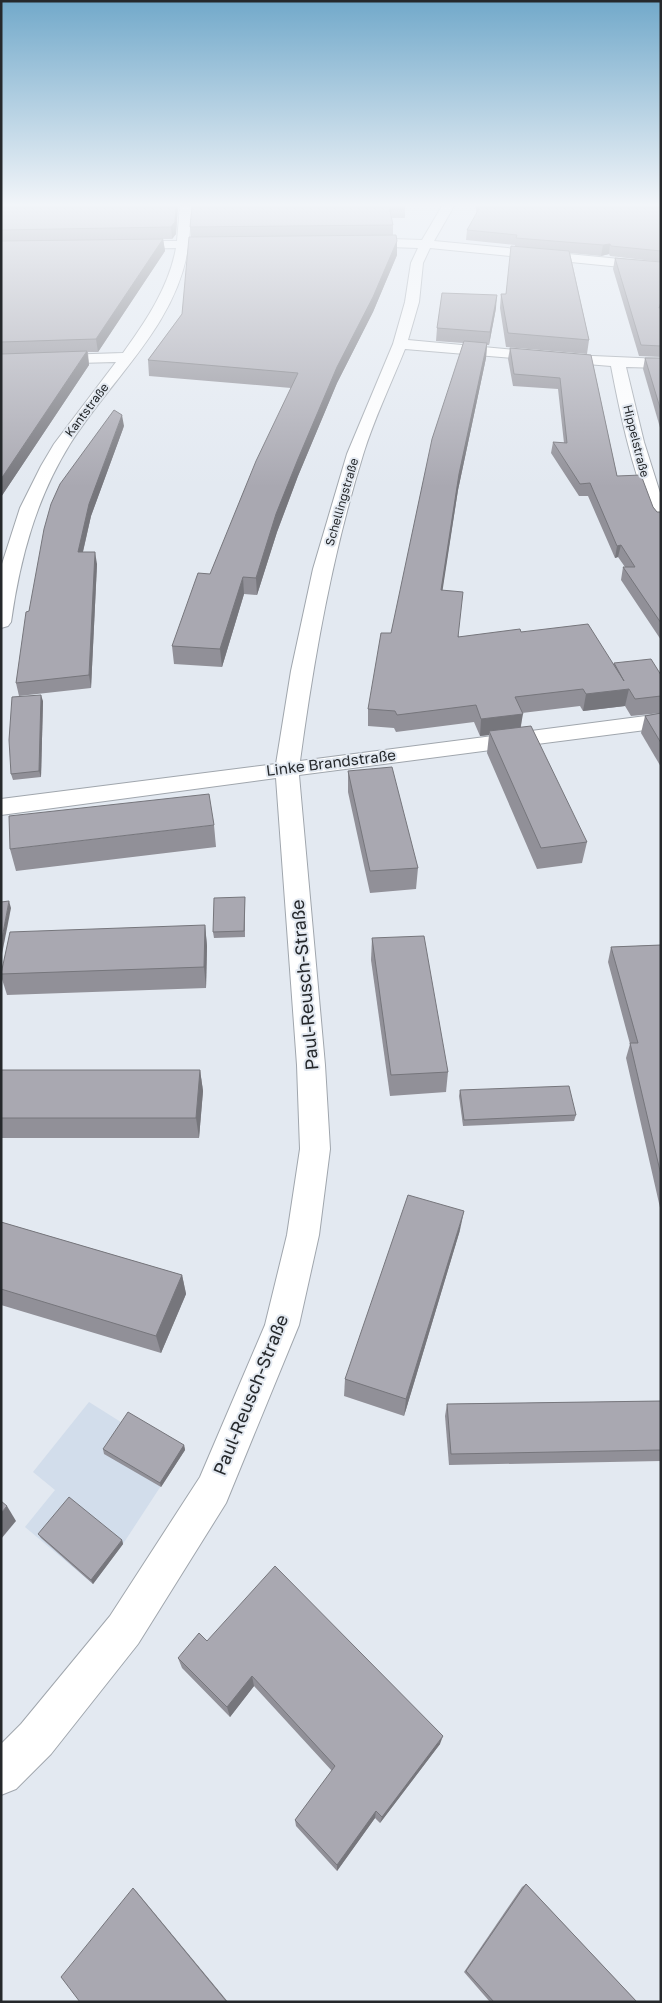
<svg xmlns="http://www.w3.org/2000/svg" width="662" height="2003" viewBox="0 0 662 2003" font-family="'Golos Text',sans-serif">
	<style>
		.built { fill: #d2ddeb }
		.lines { fill: none; stroke-linecap: round; stroke-linejoin: round }
		.minor-casing { stroke: #a0a6ad; stroke-width: 2 }
		.minor { fill: #fff; fill-rule: evenodd }
		.wall { fill: #919098 }
		.shaded-wall { fill: #76767c }
		.building { fill: #a9a8b1; stroke: #76767c }
		.labels { text-anchor: middle; stroke-width: 4; stroke-linejoin: round; paint-order: stroke }
		.far-street-label { font-size: 12px; fill: #25282b; stroke: #e3e9f1 }
		.street-label { font-size: 15px; fill: #25282b; stroke: #e3e9f1 }
		.near-street-label { font-size: 18px; fill: #25282b; stroke: #e3e9f1 }
	</style>
	<rect width="100%" height="100%" fill="#e3e9f1"/>
	<polygon class="built" points="89,1402 124,1424 130,1417 185,1449 123,1544 93,1584 25,1527 55,1490 33,1472"/>
	<g class="lines">
		<defs>
			<g id="minor">
				<path d="M180 206H192L189 241 225 240 231 244 225 248H188C176 326 110 380 70 444 36 499 20 558 11 622L8 626 1 628V567L20 508 41 466 54 444 116 362 1 365V357L123 353C146 321 169 287 176 248L126 249 120 245 126 241H177Z"/>
				<path d="M442 206H454L434 241 661 263V271L430 248 423 263 419 302 408 340 570 355 661 359V368L626 367 644 442 661 496V523L655 522 652 518C632 469 621 418 611 366L405 349C391 384 374 419 363 455 332 555 314 658 300 761L661 714V728L299 775 325 1065 330 1149 319 1235 299 1325 226 1503 138 1644 51 1754 16 1789 1 1795V1744L21 1724 110 1616 200 1477 265 1325 287 1235 300 1149 297 1065 276 778 1 815V799L276 764 291 671 313 569 347 454 393 344 405 302 411 263 418 248 361 246 355 242 361 238 422 240Z"/>
			</g>
		</defs>
		<use href="#minor" class="minor-casing"/>
		<use href="#minor" class="minor"/>
	</g>
	<g class="wall">
		<polygon points="1,206 178,206 176,234 172,239 163,239 165,251 98,352 88,352 89,365 1,497"/>
		<polygon points="192,206 405,207 405,218 392,218 393,225 393,235 397,241 397,255 373,312 337,383 298,476 277,532 257,595 244,594 222,667 174,664 172,646 210,574 291,388 149,376 148,360 182,314 191,237 190,227"/>
		<polygon points="661,206 661,262 610,256 609,254 601,256 570,253 589,340 587,354 506,347 500,308 501,294 506,294 515,245 466,240 467,230 476,215 476,208"/>
		<polygon points="615,258 661,308 661,357 639,356 613,269"/>
		<polygon points="496,308 489,345 487,345 486,358 458,490 442,590 459,637 521,632 614,664 614,663 661,675 661,713 631,716 625,706 583,711 580,706 522,713 521,727 587,842 582,863 537,869 487,753 489,735 480,736 474,722 396,732 394,728 368,726 368,709 391,633 463,343 436,341 437,328"/>
		<polygon points="510,348 591,355 617,476 653,507 657,512 661,512 661,640 621,580 623,567 625,567 618,557 615,558 588,496 579,496 551,453 553,442 564,443 558,389 513,386 508,359"/>
		<polygon points="645,358 661,358 661,431 643,369"/>
		<polygon points="124,426 91,516 83,552 97,564 91,688 19,696 16,683 29,611"/>
		<polygon points="43,701 41,777 13,780 11,774"/>
		<polygon points="661,713 661,767 641,733 645,716"/>
		<polygon points="348,771 418,868 416,889 370,893 348,792"/>
		<polygon points="214,825 216,847 16,871 10,849"/>
		<polygon points="245,897 245,937 214,938 213,932"/>
		<polygon points="205,925 207,946 206,988 7,995 1,976 1,972"/>
		<polygon points="372,938 448,1072 446,1092 390,1096 371,960"/>
		<polygon points="661,945 661,1212 626,1058 630,1044 608,962 611,947"/>
		<polygon points="1,1070 200,1070 203,1091 199,1138 1,1138"/>
		<polygon points="460,1090 576,1115 574,1121 463,1126 459,1096"/>
		<polygon points="1,1222 182,1275 186,1294 161,1353 1,1305"/>
		<polygon points="460,1230 404,1416 344,1396 345,1379"/>
		<polygon points="661,1401 661,1461 449,1465 445,1416 447,1404"/>
		<polygon points="184,1445 185,1450 161,1487 104,1454 103,1449"/>
		<polygon points="38,1534 122,1540 123,1544 93,1584 41,1538"/>
		<polygon points="207,1641 440,1744 380,1823 375,1818 337,1871 296,1826 295,1820 332,1771 254,1686 230,1717 182,1668 178,1658"/>
		<polygon points="526,1884 637,2002 490,2002 464,1972 522,1887"/>
	</g>
	<g class="shaded-wall">
		<polygon points="176,206 178,206 176,234 172,239 171,227"/>
		<polygon points="163,239 165,251 98,352 96,339"/>
		<polygon points="397,241 397,255 373,312 337,383 298,476 277,532 257,595 256,578 276,514 298,459 337,367"/>
		<polygon points="610,244 609,254 601,256 603,245"/>
		<polygon points="497,295 496,308 489,345 490,332"/>
		<polygon points="487,343 486,358 458,490 440,607 441,590 459,474"/>
		<polygon points="87,351 89,365 1,497 1,479"/>
		<polygon points="122,415 124,426 91,516 80,564 78,552 89,504"/>
		<polygon points="621,545 618,557 615,558 617,546"/>
		<polygon points="95,552 97,564 91,688 89,675"/>
		<polygon points="243,577 244,594 222,667 220,649"/>
		<polygon points="629,689 625,706 583,711 586,694"/>
		<polygon points="41,695 43,701 41,777 39,771"/>
		<polygon points="523,714 520,730 489,731 489,735 480,736 481,719"/>
		<polygon points="9,901 11,908 2,954 1,950 1,944"/>
		<polygon points="205,925 207,946 206,988 204,967"/>
		<polygon points="200,1070 203,1091 199,1138 196,1118"/>
		<polygon points="464,1211 460,1230 404,1416 406,1399"/>
		<polygon points="182,1275 186,1294 161,1353 156,1336"/>
		<polygon points="184,1445 185,1450 161,1487 160,1483"/>
		<polygon points="7,1506 16,1521 1,1539 1,1513"/>
		<polygon points="122,1540 123,1544 93,1584 91,1580"/>
		<polygon points="252,1676 254,1686 230,1717 227,1707"/>
		<polygon points="443,1736 440,1744 380,1823 382,1817"/>
		<polygon points="376,1811 375,1818 337,1871 337,1865"/>
		<polygon points="133,1888 136,1891 228,2002 227,2002"/>
	</g>
	<g class="building">
		<polygon points="1,206 176,206 175,222 171,227 1,230"/>
		<polygon points="192,206 405,206 405,207 389,207 393,225 190,227"/>
		<polygon points="477,206 661,206 661,251 611,246 610,244 603,245 516,238 517,235 467,230 480,207 476,208"/>
		<polygon points="396,235 397,241 373,297 337,367 298,459 276,514 256,578 243,577 220,649 172,646 198,573 210,574 256,461 298,373 148,360 182,314 189,237"/>
		<polygon points="163,239 96,339 1,342 1,241"/>
		<polygon points="511,246 569,251 589,340 508,333 501,294 506,294"/>
		<polygon points="615,258 661,262 661,302 659,308 661,308 661,346 641,345"/>
		<polygon points="442,293 497,295 490,332 437,328"/>
		<polygon points="464,341 487,343 459,474 441,590 463,592 458,637 520,629 521,632 588,624 624,681 614,663 651,659 661,675 661,696 635,699 629,689 586,694 583,689 515,697 523,714 481,719 476,705 397,715 395,711 368,709 381,633 391,633 432,439"/>
		<polygon points="510,348 591,355 617,476 641,475 653,507 657,512 661,512 661,623 623,567 635,567 621,545 617,546 590,483 580,484 553,442 567,443 560,378 514,374"/>
		<polygon points="87,351 1,479 1,354"/>
		<polygon points="645,358 661,358 661,411"/>
		<polygon points="114,410 122,415 89,504 78,552 95,552 89,675 16,683 26,612 29,611 44,529 51,504 60,484"/>
		<polygon points="41,695 39,771 11,774 9,740 12,697"/>
		<polygon points="661,713 661,743 645,716"/>
		<polygon points="531,726 587,842 541,848 489,731"/>
		<polygon points="392,767 418,868 370,871 348,771"/>
		<polygon points="209,794 214,825 10,849 9,816"/>
		<polygon points="245,897 244,931 213,932 214,898"/>
		<polygon points="9,901 1,944 1,902"/>
		<polygon points="205,925 204,967 1,974 10,932"/>
		<polygon points="424,936 448,1072 391,1075 372,938"/>
		<polygon points="661,945 661,1175 630,1043 638,1043 611,947"/>
		<polygon points="1,1070 200,1070 196,1118 1,1118"/>
		<polygon points="569,1086 576,1115 464,1120 460,1090"/>
		<polygon points="408,1195 464,1211 406,1399 345,1379"/>
		<polygon points="1,1222 182,1275 156,1336 1,1289"/>
		<polygon points="661,1401 661,1450 451,1454 447,1404"/>
		<polygon points="128,1412 184,1445 160,1483 103,1449"/>
		<polygon points="69,1497 122,1540 91,1580 38,1534"/>
		<polygon points="1,1501 7,1506 1,1513"/>
		<polygon points="275,1566 443,1736 382,1817 376,1811 337,1865 295,1820 335,1766 252,1676 227,1707 178,1658 199,1633 207,1641"/>
		<polygon points="526,1884 637,2002 494,2002 466,1971"/>
		<polygon points="133,1888 227,2002 80,2002 61,1977"/>
	</g>
	<linearGradient id="sky" x2="0" y2="1"><stop stop-color="#72a9ca"/><stop offset="0.42" stop-color="#f2f5f9"/><stop offset="1" stop-color="#f2f5f9" stop-opacity="0"/></linearGradient>
	<rect width="662" height="487" fill="url(#sky)"/>
	<g class="labels">
		<g class="far-street-label">
			<text transform="translate(87 410) rotate(-53)" y="4">Kantstraße</text>
			<text transform="translate(636 441) rotate(76)" y="4">Hippelstraße</text>
			<text transform="translate(342 502) rotate(-74)" y="4">Schellingstraße</text>
		</g>
		<g class="street-label">
			<text transform="translate(331 763) rotate(-7)" y="5">Linke Brandstraße</text>
		</g>
		<g class="near-street-label">
			<text transform="translate(305 985) rotate(-95)" y="6">Paul-Reusch-Straße</text>
			<text transform="translate(251 1395) rotate(-68)" y="6">Paul-Reusch-Straße</text>
		</g>
	</g>
	<rect width="662" height="2003" fill="none" stroke="#25282b" stroke-width="5"/>
</svg>
